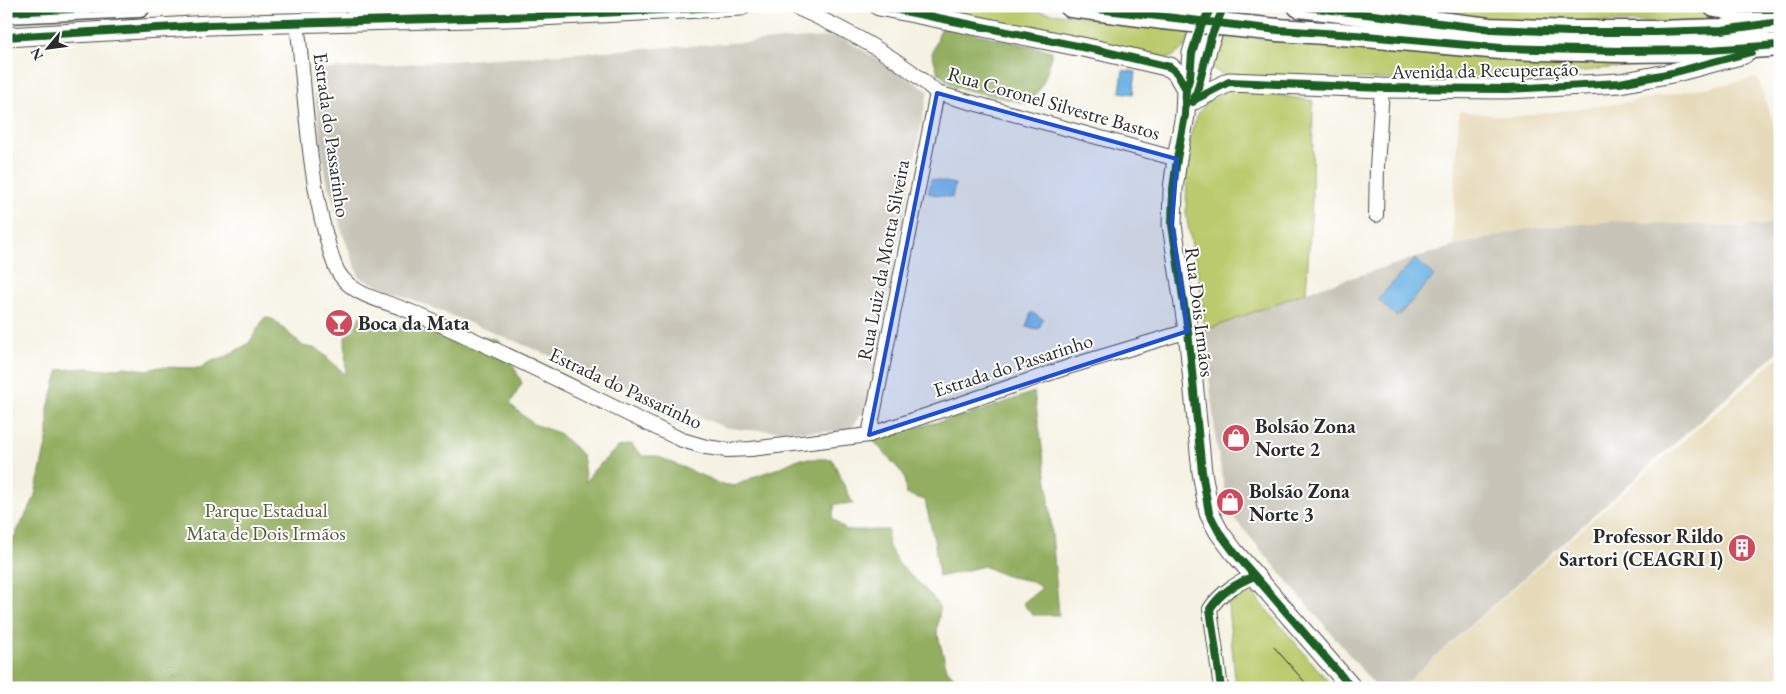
<svg xmlns="http://www.w3.org/2000/svg" width="1786" height="694" viewBox="0 0 1786 694" font-family="'EB Garamond',serif">
	<style>
		.built { fill: #e6daba }
		.industrial { fill: #c8c4b8 }
		.green { fill: #baca6c; stroke: #727a4c }
		.forest { fill: #93ae60; stroke: #5f6c46 }
		.water { fill: #6fb6e6; stroke: #4d7088 }
		.lines { fill: none; stroke-linecap: round; stroke-linejoin: round }
		.minor-casing { stroke: #494947; stroke-width: 16 }
		.secondary-casing { stroke: #494947; stroke-width: 21 }
		.trunk-casing { stroke: #494947; stroke-width: 25 }
		.minor { stroke: #fff; stroke-width: 14 }
		.secondary { stroke: #fff; stroke-width: 19 }
		.trunk { stroke: #fff; stroke-width: 22 }
		.tram { stroke: #2b2b2b; stroke-width: 1 }
		.trunk-bridge-casing { stroke: #494947; stroke-width: 25; stroke-linecap: butt }
		.trunk-bridge { stroke: #fff; stroke-width: 22 }
		.cycleway-casing { stroke: #fff; stroke-width: 11 }
		.cycleway { stroke: #1b5e20; stroke-width: 8 }
		.marked { fill: #1d4ed8; fill-opacity: 0.2; stroke: #1d4ed8; stroke-width: 4; stroke-linejoin: round }
		.labels { text-anchor: middle; stroke-width: 4; stroke-linejoin: round; paint-order: stroke }
		.street-label { font-size: 20px; fill: #2b2b2b; stroke: #fff }
		.poi-label { font-size: 20px; font-weight: bold; fill: #2b2b2b; stroke: #fff; text-anchor: start }
		.park-label { font-size: 20px; fill: #565b3e; stroke: #fff }
	</style>
	<rect width="100%" height="100%" fill="#fff"/>
	<filter id="ink" filterUnits="userSpaceOnUse"><feTurbulence type="fractalNoise" baseFrequency=".02" numOctaves="2"/><feDisplacementMap in="SourceGraphic" scale="10" xChannelSelector="R" yChannelSelector="G"/><feConvolveMatrix kernelMatrix="1 2 1 2 8 2 1 2 1" color-interpolation-filters="sRGB"/></filter>
	<filter id="wash" filterUnits="userSpaceOnUse"><feTurbulence type="fractalNoise" baseFrequency=".0096" numOctaves="4" result="noise"/><feDisplacementMap in="SourceGraphic" scale="20" xChannelSelector="R" yChannelSelector="G"/><feGaussianBlur stdDeviation="1.12" result="paint"/><feColorMatrix in="noise" values="0 0 0 0 0 0 0 0 0 0 0 0 0 0 0 0 0 1.4 0 .05"/><feComposite in="paint" operator="in"/></filter>
	<g filter="url(#wash)">
		<rect width="100%" height="100%" fill="#f5f2e3"/>
		<g class="built">
			<polygon points="1758,78 1780,143 1780,223 1742,227 1613,221 1526,229 1454,246 1453,215 1459,111 1511,117 1622,103"/>
			<polygon points="1780,355 1780,688 1400,688 1731,399"/>
		</g>
		<g class="industrial">
			<polygon points="840,36 928,91 866,408 848,432 747,430 724,427 360,278 343,235 326,176 311,70"/>
			<polygon points="1613,221 1742,227 1780,223 1780,350 1400,688 1377,688 1229,512 1217,449 1204,331 1306,292 1454,246 1526,229"/>
		</g>
		<g class="green">
			<path d="M926 6H994L1188 30C1191 44 1181 51 1170 58Z"/>
			<polygon points="1357,6 1662,6 1727,17 1706,22 1491,22"/>
			<polygon points="1217,35 1557,64 1665,61 1504,81 1227,77 1211,68"/>
			<polygon points="1233,87 1313,101 1312,202 1306,292 1204,331 1202,296 1186,215 1187,157 1191,133 1198,114 1207,102"/>
			<polygon points="1238,592 1246,592 1253,594 1334,688 1236,688 1228,606 1231,599"/>
		</g>
		<g class="forest">
			<path d="M942 26 1052 51C1047 74 1044 87 1028 104L954 87 946 80 938 72 932 54Z"/>
			<path d="M360 316 387 331C416 321 425 335 451 338 459 339 467 335 474 336 482 337 489 339 497 339L508 355 522 383 510 404 533 424 559 433 582 455 586 482 594 470 618 447 631 444 643 456H657L721 484 735 486 758 475 779 468 798 459H832L853 504H835L832 518 846 530H888V545L898 563 931 595 940 608 937 632 947 669 964 688H6V552L34 499 48 435V408L59 370 87 368 105 370 124 367 148 370 159 367 200 368 211 361 222 359 249 343 265 317 274 320 303 346 318 349 346 375 345 337 354 330Z"/>
			<polygon points="1034,392 1048,488 1059,615 1032,615 1023,603 1042,588 1031,581 1006,576 984,566 939,577 935,545 925,500 906,494 904,475 871,438 972,414"/>
		</g>
		<g class="water">
			<polygon points="1123,70 1136,72 1133,94 1120,92"/>
			<polygon points="931,179 955,184 952,198 928,193"/>
			<polygon points="1415,259 1434,276 1397,317 1378,299"/>
			<polygon points="1031,312 1043,319 1039,329 1026,327"/>
		</g>
	</g>
	<g filter="url(#ink)">
		<g class="lines">
			<defs>
				<g id="minor">
					<path d="M793 6C841 27 900 58 937 93L1177 159"/>
					<path d="M297 23C306 94 307 167 326 236 330 249 332 264 340 275 355 297 386 301 409 311 502 350 591 397 682 440L706 447 727 450 751 449 869 435 1071 366 1188 331"/>
					<polyline points="1376,215 1377,167 1382,88"/>
					<polyline points="869,435 937,93"/>
					<path d="M1221 688 1210 609C1221 592 1236 584 1254 576"/>
				</g>
				<g id="secondary">
					<polyline points="879,6 1102,51 1170,67 1177,73 1186,89"/>
					<polyline points="1212,6 1199,30 1192,53 1190,77 1186,89 1185,115 1177,159 1173,189 1172,225 1188,331 1202,472 1209,513 1219,532 1234,552 1352,688"/>
					<polyline points="6,37 210,25 539,16 741,6"/>
					<polyline points="1199,82 1208,45 1222,11"/>
					<polyline points="1194,100 1229,82 1382,88 1507,89 1620,83 1672,73 1744,54"/>
				</g>
				<g id="trunk">
					<polyline points="1071,6 1163,18"/>
					<polyline points="1299,6 1489,29 1570,32 1655,32 1722,30 1780,22"/>
					<polyline points="1715,6 1734,9 1780,9"/>
					<polyline points="6,12 139,6"/>
					<polyline points="1278,30 1355,35 1501,48 1623,51 1710,50 1780,45"/>
				</g>
			</defs>
			<use href="#minor" class="minor-casing"/>
			<use href="#secondary" class="secondary-casing"/>
			<use href="#trunk" class="trunk-casing"/>
			<use href="#minor" class="minor"/>
			<use href="#secondary" class="secondary"/>
			<use href="#trunk" class="trunk"/>
			<polyline class="tram" points="1274,647 1310,688"/>
			<defs>
				<polyline id="trunk-bridge" points="1163,18 1278,30"/>
			</defs>
			<use href="#trunk-bridge" class="trunk-bridge-casing"/>
			<use href="#trunk-bridge" class="trunk-bridge"/>
			<defs>
				<g id="cycleway">
					<polyline points="879,6 1102,51 1170,67 1177,73 1186,89"/>
					<polyline points="1071,6 1278,30 1355,35 1501,48 1623,51 1710,50 1777,45"/>
					<polyline points="1212,6 1199,30 1192,53 1190,77 1186,89 1185,115 1177,159 1173,189 1172,225 1188,331 1202,472 1209,513 1219,532 1234,552 1352,688"/>
					<polyline points="1299,6 1489,29 1570,32 1655,32 1722,30 1780,22"/>
					<polyline points="1715,6 1734,9 1780,9"/>
					<polyline points="6,12 139,6"/>
					<polyline points="6,37 210,25 539,16 741,6"/>
					<polyline points="1194,100 1229,82 1382,88 1507,89 1620,83 1672,73 1751,52"/>
					<polyline points="1193,102 1198,88 1211,37 1224,6"/>
					<path d="M1221 688 1210 609C1221 592 1236 584 1254 576"/>
				</g>
			</defs>
			<use href="#cycleway" class="cycleway-casing"/>
			<use href="#cycleway" class="cycleway"/>
		</g>
	</g>
	<path class="marked" d="M937 93 1177 159 1172 225 1188 331 869 435Z"/>
	<defs>
		<symbol id="bar-disc" viewBox="-11 -11 22 22"><circle r="9.5" fill="#d1495b" stroke="#fff"/><path d="M-6-5H6L.8 .8V4.5H3.5V6h-7V4.5H-.8V.8Z" fill="#fff"/></symbol>
		<symbol id="shop-disc" viewBox="-11 -11 22 22"><circle r="9.5" fill="#d1495b" stroke="#fff"/><path d="M-5-2.5h2.3a2.7 3.5 0 0 1 5.4 0H5L5.5 6h-11ZM-1.5-2.5h3a1.5 2.3 0 0 0-3 0Z" fill="#fff"/></symbol>
		<symbol id="building-disc" viewBox="-11 -11 22 22"><circle r="9.5" fill="#d1495b" stroke="#fff"/><path d="M-4-6H4V6H1V3H-1V6H-4ZM-2.5-4.3h1.7v1.8h-1.7ZM.8-4.3h1.7v1.8H.8ZM-2.5-1h1.7V.8h-1.7ZM.8-1h1.7V.8H.8Z" fill="#fff"/></symbol>
	</defs>
	<g fill-rule="evenodd">
		<use href="#bar-disc" x="323" y="307" width="32" height="32"/>
		<use href="#shop-disc" x="1220" y="422" width="32" height="32"/>
		<use href="#shop-disc" x="1214" y="486" width="32" height="32"/>
		<use href="#building-disc" x="1726" y="532" width="32" height="32"/>
	</g>
	<g class="labels">
		<g class="street-label">
			<text transform="translate(1485 70) rotate(-1)" y="7">Avenida da Recuperação</text>
			<text transform="translate(1054 103) rotate(16)" y="7">Rua Coronel Silvestre Bastos</text>
			<text transform="translate(332 135) rotate(82)" y="7">Estrada do Passarinho</text>
			<text transform="translate(883 260) rotate(-79)" y="7">Rua Luiz da Motta Silveira</text>
			<text transform="translate(1200 312) rotate(83)" y="7">Rua Dois Irmãos</text>
			<text transform="translate(1013 365) rotate(-18)" y="7">Estrada do Passarinho</text>
			<text transform="translate(626 388) rotate(25)" y="7">Estrada do Passarinho</text>
		</g>
		<g class="poi-label">
			<text x="358" y="330">Boca da Mata</text>
			<text x="1255" y="433">Bolsão Zona<tspan x="1255" dy="23">Norte 2</tspan></text>
			<text x="1249" y="498">Bolsão Zona<tspan x="1249" dy="23">Norte 3</tspan></text>
			<text x="1723" y="543" text-anchor="end">Professor Rildo<tspan x="1723" dy="23">Sartori (CEAGRI I)</tspan></text>
		</g>
		<g class="park-label">
			<text x="266" y="517">Parque Estadual<tspan x="266" dy="23">Mata de Dois Irmãos</tspan></text>
		</g>
	</g>
	<rect width="1786" height="694" fill="none" stroke="#fff" stroke-width="25"/>
	<g transform="translate(48 48) rotate(241)" stroke="#ffffff" stroke-width="4" paint-order="stroke">
	<path d="M0-4L9 19L0 12L-9 19Z" fill="#2b2b2b"/>
	<text y="-8" font-size="14" font-weight="bold" text-anchor="middle" fill="#2b2b2b">N</text>
	</g>
</svg>
